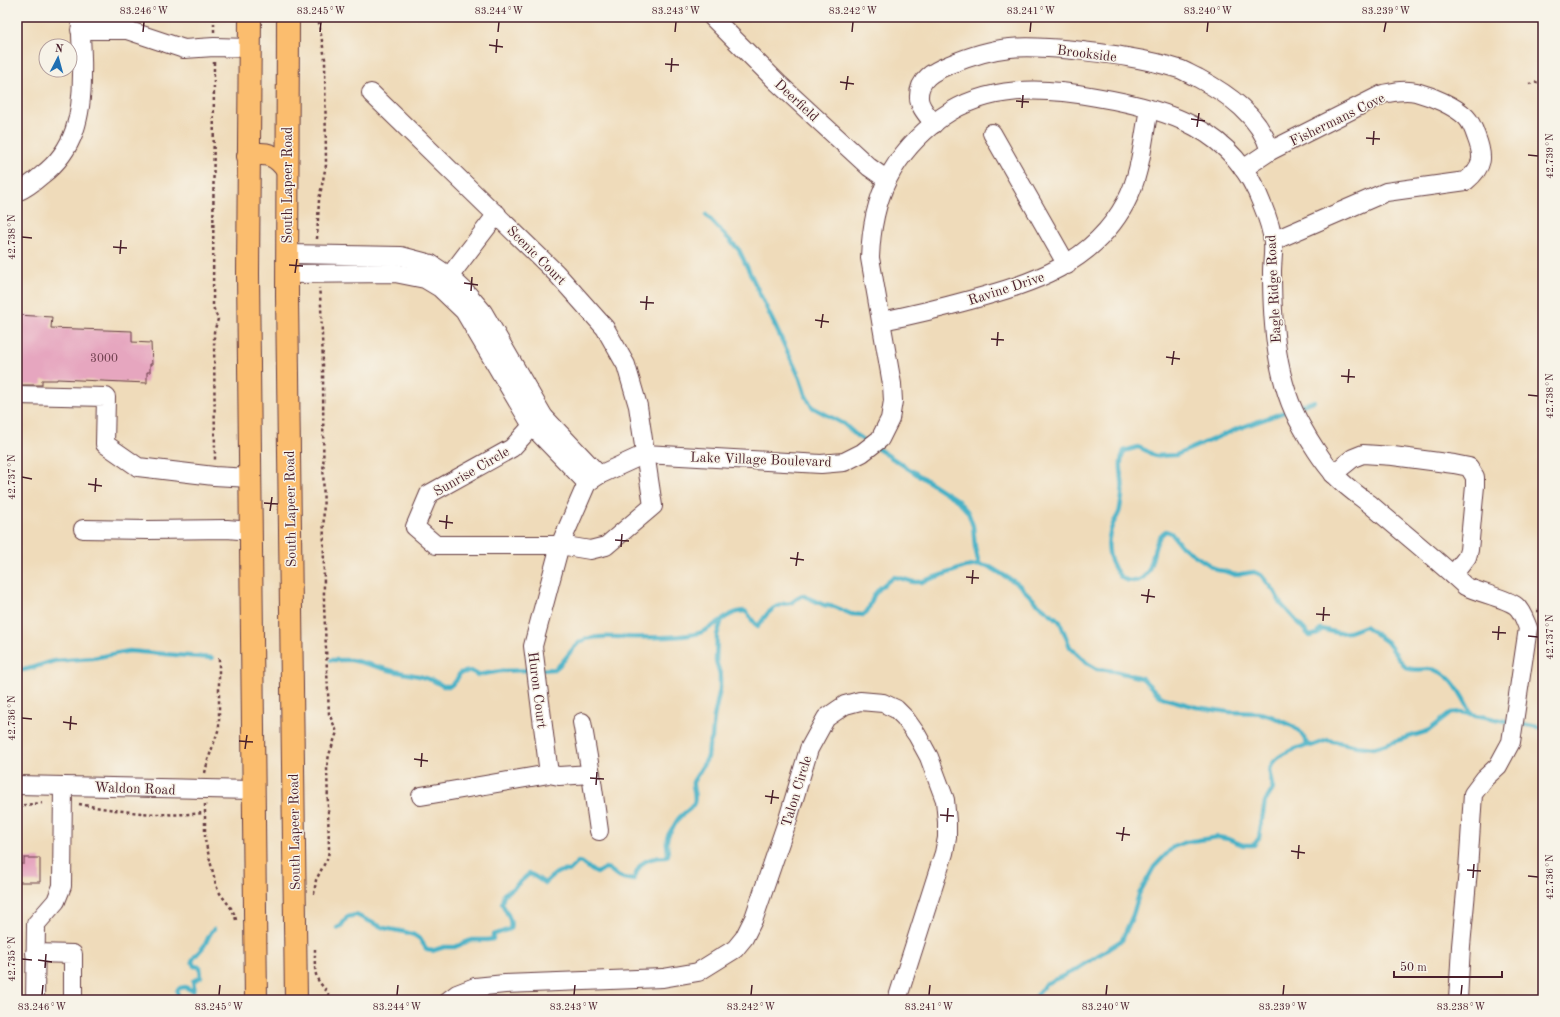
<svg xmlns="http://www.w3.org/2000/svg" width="1560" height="1017" viewBox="0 0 1560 1017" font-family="'Old Standard TT',serif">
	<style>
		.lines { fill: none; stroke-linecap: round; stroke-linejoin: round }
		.stream { stroke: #47b1c6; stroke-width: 4.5 }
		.building { fill: #e6a6bf }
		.minor-casing { stroke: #633b40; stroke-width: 20 }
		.major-casing { stroke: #633b40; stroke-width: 24 }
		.path { stroke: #633b40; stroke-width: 2.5; stroke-dasharray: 3 3; stroke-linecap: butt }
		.minor { stroke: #fff; stroke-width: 18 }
		.major { stroke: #fbbd6e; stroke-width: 22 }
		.ticks { fill: none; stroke: #4a1f2b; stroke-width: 1.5 }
		.labels { text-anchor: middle; stroke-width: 3; stroke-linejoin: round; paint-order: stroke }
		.number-label { font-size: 12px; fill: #714150 }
		.street-label { font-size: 14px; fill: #4a1f2b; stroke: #f7f3e8 }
		.neatline { fill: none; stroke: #4a1f2b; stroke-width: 1.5 }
		.ticks-label { font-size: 10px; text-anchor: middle; fill: #4a1f2b }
	</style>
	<rect width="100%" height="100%" fill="#f7f3e8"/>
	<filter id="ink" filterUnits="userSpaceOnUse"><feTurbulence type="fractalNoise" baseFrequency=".025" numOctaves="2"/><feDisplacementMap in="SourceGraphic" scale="8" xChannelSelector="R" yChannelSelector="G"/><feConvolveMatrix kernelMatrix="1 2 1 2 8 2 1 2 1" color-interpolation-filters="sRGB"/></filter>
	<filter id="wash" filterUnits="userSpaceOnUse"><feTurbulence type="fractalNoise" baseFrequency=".012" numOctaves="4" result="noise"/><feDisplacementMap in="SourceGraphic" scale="16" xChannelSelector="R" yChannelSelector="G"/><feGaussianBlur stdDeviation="0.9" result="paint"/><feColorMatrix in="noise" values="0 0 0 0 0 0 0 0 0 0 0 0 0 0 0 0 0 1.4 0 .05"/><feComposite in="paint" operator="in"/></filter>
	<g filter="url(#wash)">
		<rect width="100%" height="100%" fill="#efdbba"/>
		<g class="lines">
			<g class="stream">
				<polyline points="706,215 739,250 800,378 805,394 812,407 844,424 857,436 869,443"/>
				<polyline points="1297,407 1314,401"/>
				<path d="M1290 410 1237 429 1176 455 1155 456 1145 450 1138 447 1124 451C1119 462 1121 469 1122 480 1123 489 1122 499 1120 508 1120 514 1115 519 1113 524 1105 543 1107 560 1120 576 1124 581 1133 582 1139 580 1157 572 1149 541 1166 531L1171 533 1181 546 1217 570 1224 571 1235 575 1254 572 1261 575 1274 591 1281 604 1310 636 1318 634 1321 629 1338 633 1349 632 1365 626 1387 642 1406 668C1416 671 1419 669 1428 669 1451 669 1462 697 1472 714"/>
				<polyline points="875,447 957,500 968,512 973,526 975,547 979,565"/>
				<polyline points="331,660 351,660 360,662 393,671 419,676 432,680 443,686 450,686 456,681 460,673 471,671 478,675 501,671 533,670"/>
				<path d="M540 670 555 669C565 662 571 648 580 642 591 635 607 637 619 637 643 637 676 639 699 633 715 628 727 611 745 611 751 615 751 622 758 626L767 614 774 608 783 604 791 603 802 595 824 605 835 607 851 614 864 615 868 610 874 595 880 588 893 577 900 578 913 582H921L965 567 979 565 990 567 1018 584 1038 604 1056 618 1060 622 1070 647 1087 663 1097 669 1114 671 1142 678 1160 696 1167 699 1196 707 1229 712 1260 713 1273 717 1294 727 1300 732 1308 744"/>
				<polyline points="17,671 28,669 54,661 93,658 129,651 212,658"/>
				<polyline points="1517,723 1543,728"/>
				<path d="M337 928 341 926 347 917 356 915 384 928 405 932 414 935 420 939 427 950 432 951 444 947H455L471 940H488L493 939V935L510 929C513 919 505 911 502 903L504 894 512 889 529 874C536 875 539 881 545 883 553 876 557 869 569 871L578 862C587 863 589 871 597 873L605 868 609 869 619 877 633 880C636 876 636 872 639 868 643 859 657 857 666 857L668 855C667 839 664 840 674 826 676 822 678 818 681 816 686 811 691 810 694 803 697 796 692 789 693 782L708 757 709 746 712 738 714 717 720 689V674L716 661 717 635 721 622"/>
				<path d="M179 1000 177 991 180 988 185 987 193 991 194 986 193 981 201 977 200 967 194 966 192 961C195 954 200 952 204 946 208 940 209 933 214 929"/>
				<path d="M1034 1000 1045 984 1074 971 1122 940 1133 915 1139 894 1154 867 1173 847 1186 842 1218 837 1228 839 1243 845H1254L1259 838 1265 802 1273 789C1272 784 1270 778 1270 773 1269 755 1296 750 1308 744L1311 746 1328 740 1357 746 1373 748 1428 731 1451 713 1461 712 1510 722"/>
			</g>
		</g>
		<g id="blocks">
			<g class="building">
				<polygon points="17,315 52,317 51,328 132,331 132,342 151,343 152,364 150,364 150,372 147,372 147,383 57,379 57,380 42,380 42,385 17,385"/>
				<polygon points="24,858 40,858 40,882 17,882 17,864 24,864"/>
			</g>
		</g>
	</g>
	<g filter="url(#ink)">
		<use href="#blocks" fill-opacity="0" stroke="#633b40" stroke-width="1"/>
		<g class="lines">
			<defs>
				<g id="minor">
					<polyline points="712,17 778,83 869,167 886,179"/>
					<polyline points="80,30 127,30 184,49 214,47 249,48"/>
					<polyline points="371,93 556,273 605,328 626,365 638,406 653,506 606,546 590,550 560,545 436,545 415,527 429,494 512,448 532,426 544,417"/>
					<path d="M934 124C929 117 919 107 919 98 918 79 934 71 949 65 968 57 989 50 1010 48 1031 46 1053 48 1074 50 1109 54 1145 58 1179 69 1185 71 1191 75 1198 78 1228 94 1260 116 1270 151"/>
					<polyline points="992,133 1067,265"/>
					<path d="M1243 169 1270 151 1383 94C1393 92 1405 89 1416 92 1431 96 1455 106 1466 117 1470 121 1474 130 1476 136 1484 157 1484 166 1466 181L1386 192 1273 241"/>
					<path d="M17 192C27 188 34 182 42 175 75 150 82 115 82 75 83 55 80 36 81 17"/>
					<polyline points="287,254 401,256 431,264 449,276 466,292 483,312 544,417 599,475"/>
					<polyline points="287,274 395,273 425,279 440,288 464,311 532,426 587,483"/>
					<polyline points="442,286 497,214"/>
					<path d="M882 321C912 315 941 308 970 300 1033 283 1093 264 1126 202 1141 174 1143 139 1149 109"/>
					<polyline points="17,395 106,397 105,444 138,467 214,476 250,478"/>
					<polyline points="1333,474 1353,458 1363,454 1393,456 1454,464 1469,467 1475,477 1475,486 1469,550 1467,557 1453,575"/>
					<path d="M587 483 599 475 645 454 821 464 844 462 862 453 880 439 890 419 893 401 892 384 870 258C872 197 892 154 942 117 987 85 1043 87 1096 97 1168 109 1234 129 1262 204 1267 216 1272 230 1273 242 1274 252 1272 262 1272 272 1272 323 1276 383 1302 427 1309 440 1323 462 1333 473 1343 485 1358 495 1371 505 1402 532 1435 558 1465 586 1479 593 1506 598 1516 606 1522 611 1525 621 1528 628L1511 742 1498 766 1485 778 1473 794 1468 870 1461 946 1458 1000"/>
					<polyline points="83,529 148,530 227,529 251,531"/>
					<polyline points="549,774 559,776 591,774 582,722"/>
					<polyline points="591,774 599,831"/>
					<polyline points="17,785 253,790"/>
					<polyline points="421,796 549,774 533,646 560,545 587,483"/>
					<polyline points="35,953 73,954 73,1000"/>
					<polyline points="35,1000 36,924 56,901 62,886 63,786"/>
					<polyline points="449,1000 457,994 475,987 505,984 663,978 698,972 735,949 744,938 754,918 788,819 809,749 826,718 845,705 860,701 883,703 896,709 905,718 917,735 929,757 945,800 947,822 947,838 944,853 897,1000"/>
				</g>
				<g id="major">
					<polyline points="250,17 248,274 256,1000"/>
					<polyline points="288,17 287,296 296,1000"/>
					<path d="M248 156C266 151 277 155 287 170"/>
				</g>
			</defs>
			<use href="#minor" class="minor-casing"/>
			<use href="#major" class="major-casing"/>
			<g class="path">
				<polyline points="214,17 214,33"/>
				<polyline points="214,62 213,307 218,319 214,332 215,461"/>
				<polyline points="1529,84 1543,81"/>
				<polyline points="317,239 319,200 326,165 325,59 318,17"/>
				<polyline points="1537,611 1543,611"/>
				<polyline points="205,773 208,760 219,728 219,656"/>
				<path d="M79 804C121 812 162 817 205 813"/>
				<path d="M205 804V840L216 885C220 898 233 905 236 920"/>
				<polyline points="17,806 42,803"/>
				<polyline points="314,894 316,880 328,857 329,849 327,766 329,755 337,732 329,714 324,605 323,365 321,305 319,288"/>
				<path d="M315 949C315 958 314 970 317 978 321 987 329 990 330 1000"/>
			</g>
			<use href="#minor" class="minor"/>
			<use href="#major" class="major"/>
		</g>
	</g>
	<path class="ticks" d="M143 32 144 22M320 32 321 22M498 32 499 22M675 32 676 22M852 32 853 22M1030 32 1031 22M1207 32 1208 22M1384 32 1386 22M489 45 503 47M496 53 497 39M665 64 679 65M671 72 672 58M840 82 854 84M846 90 848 76M1016 101 1029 102M1022 108 1023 95M1191 119 1205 121M1197 127 1199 113M1366 138 1380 139M1373 145 1374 131M1528 155 1538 156M22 237 32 238M113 247 127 248M120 254 121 240M289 265 303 266M295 273 297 259M464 283 478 285M471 291 472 277M640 302 654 303M646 310 647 296M815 320 829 322M821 328 823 314M991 339 1004 340M997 346 998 332M1166 357 1180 359M1172 365 1174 351M1341 376 1355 377M1348 383 1349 369M1528 395 1538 396M22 477 32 479M88 484 102 486M95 492 96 478M264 503 278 504M270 511 272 497M439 521 453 523M446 529 447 515M615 540 629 541M621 547 622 534M790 558 804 560M796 566 798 552M966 577 979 578M972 584 973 570M1141 595 1155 597M1147 603 1149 589M1316 614 1330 615M1323 621 1324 607M1492 632 1506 633M1528 636 1538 637M1498 640 1499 626M22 718 32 719M63 722 77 724M70 730 71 716M239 741 253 742M245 749 247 735M414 759 428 761M421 767 422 753M590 778 604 779M596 785 597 772M765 796 779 798M771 804 773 790M940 815 954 816M947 822 948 808M1116 833 1130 835M1122 841 1124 827M1291 851 1305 853M1298 859 1299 845M1467 870 1481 871M1528 876 1538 877M1473 878 1474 864M22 959 32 960M38 960 52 962M45 968 46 954M42 995 43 985M219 995 220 985M397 995 398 985M574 995 575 985M751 995 752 985M929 995 930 985M1106 995 1107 985M1283 995 1284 985M1461 995 1462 985"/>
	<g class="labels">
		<g class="number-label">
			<text x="104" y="362">3000</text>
		</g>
		<g class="street-label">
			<text transform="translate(1087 53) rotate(7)" y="5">Brookside</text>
			<text transform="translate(797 100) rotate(43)" y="5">Deerfield</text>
			<text transform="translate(1337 119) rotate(-26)" y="5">Fishermans Cove</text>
			<text transform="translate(287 185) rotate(-90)" y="5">South Lapeer Road</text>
			<text transform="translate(537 255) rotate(45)" y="5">Scenic Court</text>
			<text transform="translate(1006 288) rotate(-18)" y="5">Ravine Drive</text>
			<text transform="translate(1273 289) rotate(-93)" y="5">Eagle Ridge Road</text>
			<text transform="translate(761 459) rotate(2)" y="5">Lake Village Boulevard</text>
			<text transform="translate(471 471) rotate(-30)" y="5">Sunrise Circle</text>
			<text transform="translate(290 509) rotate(-91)" y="5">South Lapeer Road</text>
			<text transform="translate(538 690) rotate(83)" y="5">Huron Court</text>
			<text transform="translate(135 788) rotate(2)" y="5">Waldon Road</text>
			<text transform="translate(796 791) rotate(-73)" y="5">Talon Circle</text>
			<text transform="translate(294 832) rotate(-91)" y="5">South Lapeer Road</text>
		</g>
	</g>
	<rect width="1560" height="1017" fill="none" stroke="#f7f3e8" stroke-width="44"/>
	<g transform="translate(58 58) rotate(6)"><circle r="19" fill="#f7f3e8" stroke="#b29e9c"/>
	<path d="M0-3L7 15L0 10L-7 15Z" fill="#1f6fb2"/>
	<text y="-6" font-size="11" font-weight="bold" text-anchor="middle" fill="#4a1f2b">N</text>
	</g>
	<path d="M1394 971v6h108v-6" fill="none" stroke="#4a1f2b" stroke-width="2"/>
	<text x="1400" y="971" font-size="12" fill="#4a1f2b" stroke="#f7f3e8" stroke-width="3" paint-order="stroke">50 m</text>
	<rect x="22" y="22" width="1516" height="973" class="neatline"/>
	<g class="ticks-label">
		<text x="144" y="14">83.246°W</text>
		<text x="321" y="14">83.245°W</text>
		<text x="499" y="14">83.244°W</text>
		<text x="676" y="14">83.243°W</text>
		<text x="853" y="14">83.242°W</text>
		<text x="1031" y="14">83.241°W</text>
		<text x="1208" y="14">83.240°W</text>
		<text x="1386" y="14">83.239°W</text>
		<text transform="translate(1549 156) rotate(-90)" y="4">42.739°N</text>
		<text transform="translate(11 237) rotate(-90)" y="4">42.738°N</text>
		<text transform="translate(1549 396) rotate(-90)" y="4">42.738°N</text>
		<text transform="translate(11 477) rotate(-90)" y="4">42.737°N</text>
		<text transform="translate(1549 637) rotate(-90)" y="4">42.737°N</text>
		<text transform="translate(11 718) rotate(-90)" y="4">42.736°N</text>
		<text transform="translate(1549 877) rotate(-90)" y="4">42.736°N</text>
		<text transform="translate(11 959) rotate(-90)" y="4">42.735°N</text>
		<text x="42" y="1010">83.246°W</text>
		<text x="219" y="1010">83.245°W</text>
		<text x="397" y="1010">83.244°W</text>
		<text x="574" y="1010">83.243°W</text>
		<text x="751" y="1010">83.242°W</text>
		<text x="929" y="1010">83.241°W</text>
		<text x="1106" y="1010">83.240°W</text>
		<text x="1283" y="1010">83.239°W</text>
		<text x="1461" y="1010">83.238°W</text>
	</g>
</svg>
